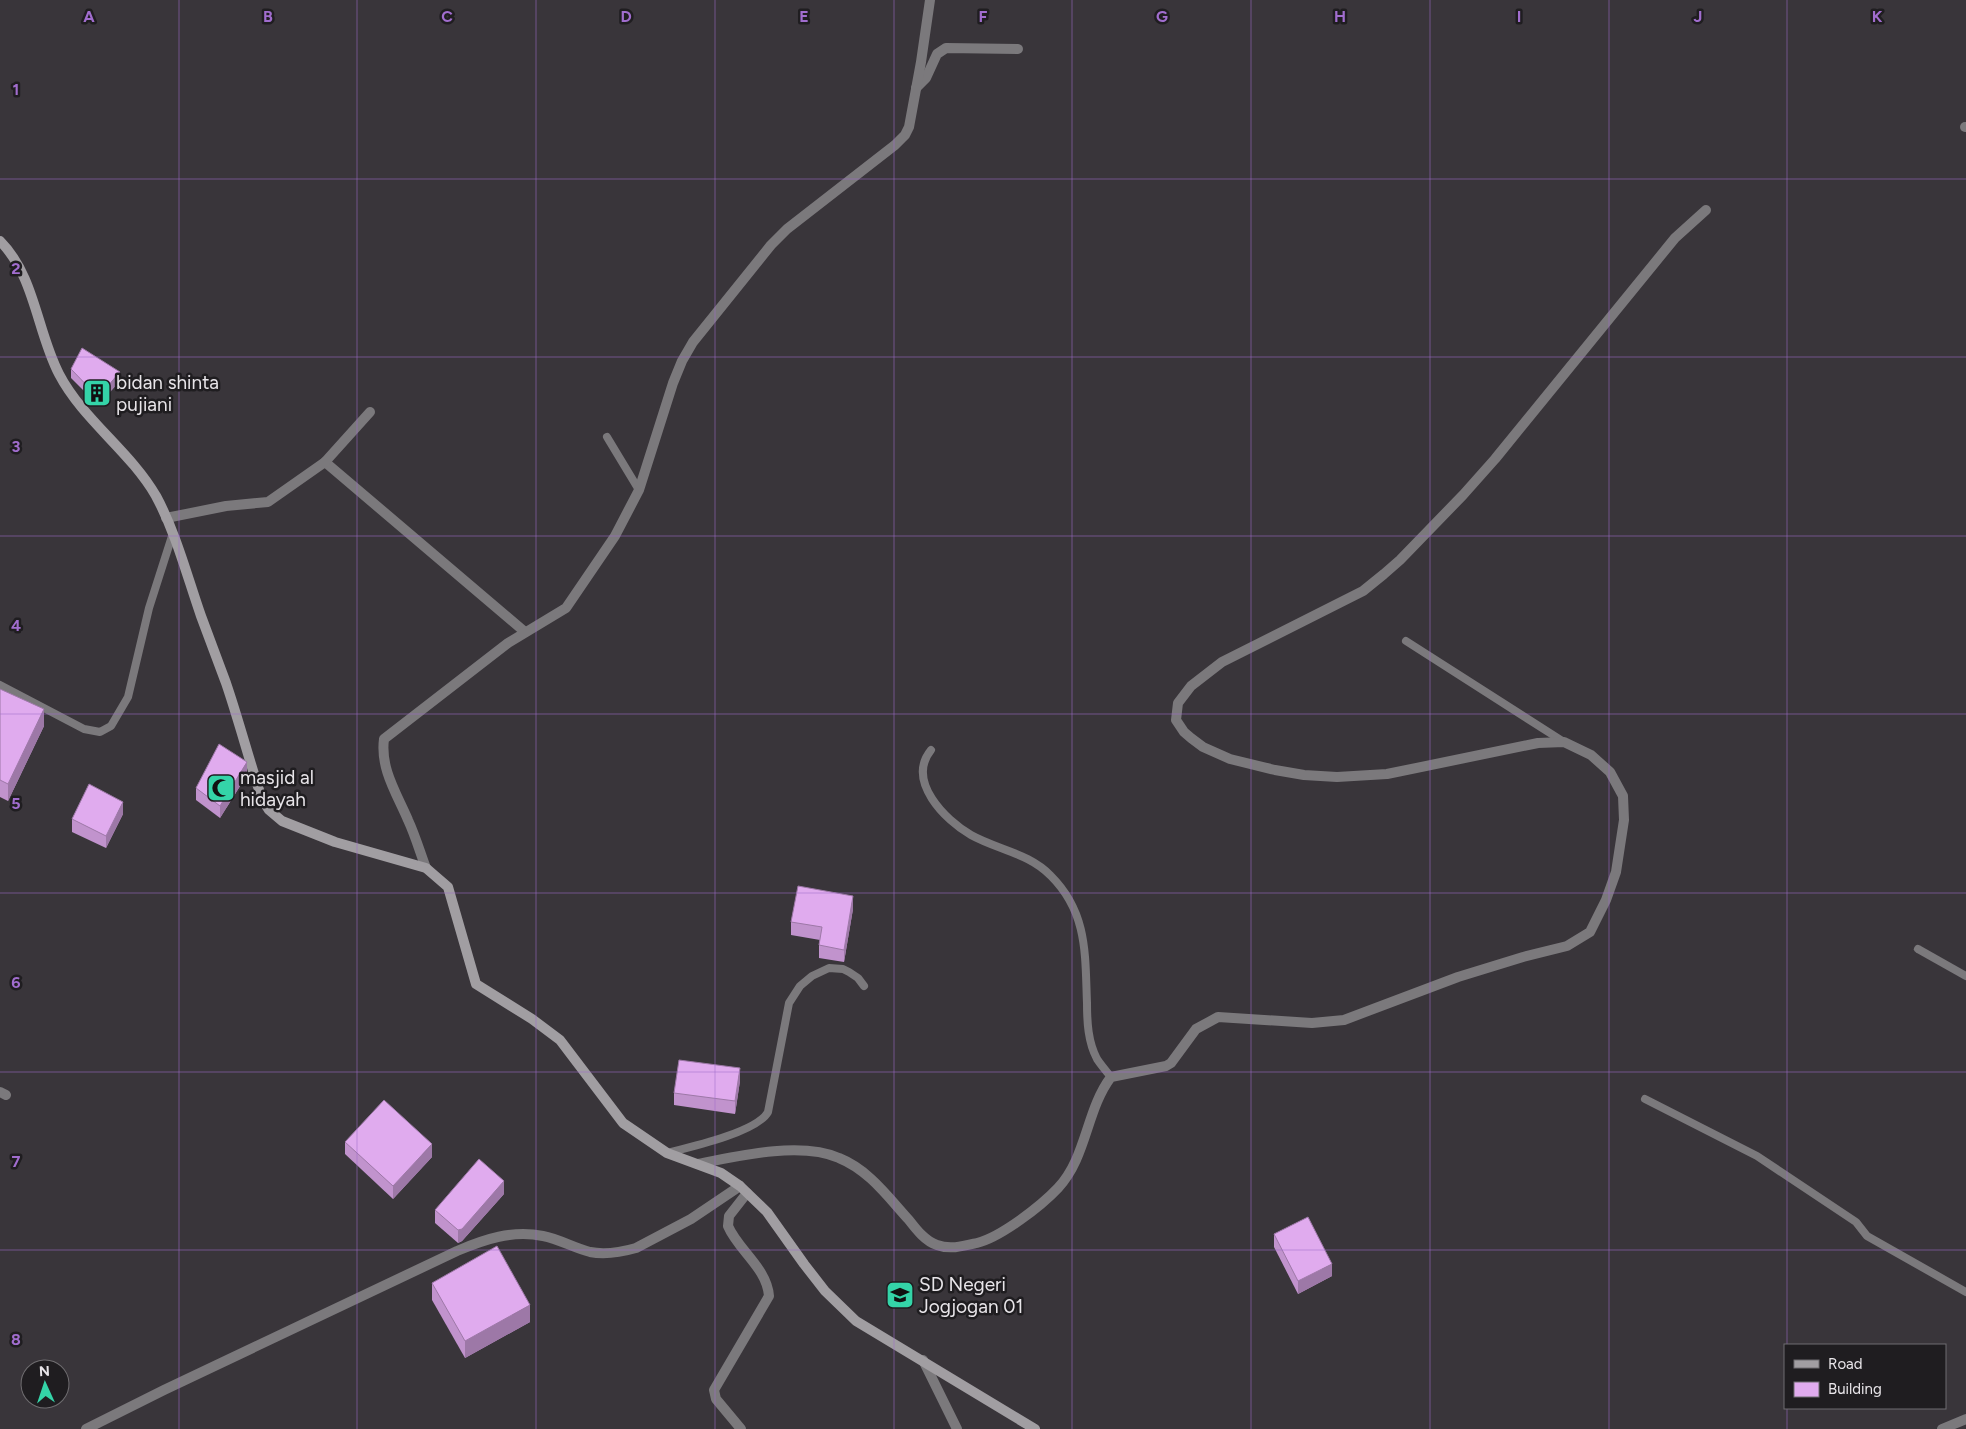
<svg xmlns="http://www.w3.org/2000/svg" width="1966" height="1429" viewBox="0 0 1966 1429" font-family="Figtree,sans-serif">
	<style>
		.lines { fill: none; stroke-linecap: round; stroke-linejoin: round }
		.lane { stroke: #7b797c; stroke-width: 8 }
		.street { stroke: #7b797c; stroke-width: 10 }
		.secondary { stroke: #a19ea2; stroke-width: 10 }
		.wall { fill: #c193cd }
		.shaded-wall { fill: #9d78a7 }
		.building { fill: #e0abee; stroke: #9d78a7 }
		.grid { fill: none; stroke: #a16dce; stroke-width: 1; stroke-opacity: 0.55 }
		.labels { text-anchor: middle; stroke-width: 5; stroke-linejoin: round; paint-order: stroke }
		.poi-label { font-size: 19px; fill: #e8e5e9; stroke: #1f1d20; text-anchor: start }
		.grid-label { font-size: 16px; text-anchor: middle; font-weight: bold; fill: #a16dce; stroke: #1f1d20; stroke-width: 5; stroke-linejoin: round; paint-order: stroke }
	</style>
	<rect width="100%" height="100%" fill="#39353a"/>
	<g class="lines">
		<g class="lane">
			<polyline points="607,437 639,490"/>
			<polyline points="1406,641 1564,742"/>
			<polyline points="0,685 84,729 100,732 111,726 128,697 149,608 173,533"/>
			<path d="M931 750C906 781 945 820 971 835 998 850 1029 853 1051 876 1088 913 1085 955 1087 1003 1087 1022 1088 1042 1097 1059 1101 1065 1106 1071 1111 1077"/>
			<polyline points="1918,949 1966,976"/>
			<polyline points="1645,1099 1757,1156 1856,1222 1867,1236 1966,1292"/>
			<path d="M667 1153C691 1147 757 1132 768 1112L789 1003 800 986 812 976 829 968 843 969 849 972 858 978 864 986"/>
		</g>
		<g class="street">
			<polyline points="916,88 926,78 937,54 946,48 1018,49"/>
			<polyline points="1965,127 1966,127"/>
			<polyline points="325,462 525,632"/>
			<polyline points="166,518 226,506 268,502 325,462 370,412"/>
			<path d="M426 868C420 852 415 835 408 820 397 794 380 769 384 739L508 643 566 608 615 536 639 490 673 383 682 361 693 342 771 245 787 229 895 145 905 135 909 127 921 62 930 0"/>
			<polyline points="0,1092 6,1095"/>
			<path d="M698 1164C737 1156 801 1141 839 1158 869 1170 888 1197 909 1220 916 1229 925 1241 937 1245 950 1250 964 1246 977 1243 1001 1237 1041 1206 1058 1188 1087 1157 1086 1110 1111 1077L1166 1066 1171 1063 1196 1029 1218 1017 1312 1023 1344 1020 1458 977 1523 957 1567 946 1590 932 1606 900 1616 872 1624 820 1623 796 1610 772 1591 755 1564 742 1538 743 1387 774 1337 777 1304 775 1275 770 1230 759 1203 747 1191 738 1184 732 1176 720 1178 703 1191 686 1222 662 1363 591 1384 574 1400 560 1463 495 1495 459 1675 238 1706 210"/>
			<polyline points="923,1360 957,1429"/>
			<path d="M86 1429 164 1390 457 1251C485 1239 512 1230 543 1236 559 1239 574 1248 590 1252 605 1255 622 1252 636 1248L691 1219 740 1186"/>
			<path d="M741 1429 716 1399 714 1390 769 1296C767 1268 738 1250 728 1226L729 1216 747 1193"/>
			<polyline points="1942,1429 1966,1419"/>
		</g>
		<path class="secondary" d="M0 241C35 276 37 332 59 374 83 420 130 451 156 496 176 533 187 576 201 616 209 638 218 661 226 683 239 721 249 760 262 799L269 810 282 821 335 842 426 868 448 887 476 984 532 1019 560 1040 623 1123 667 1153 721 1173 740 1186 767 1212 804 1264 825 1291 856 1321 1035 1429"/>
	</g>
	<g class="wall">
		<polygon points="71,369 120,381 98,405 71,378"/>
		<polygon points="0,689 44,726 8,801 0,797"/>
		<polygon points="247,775 220,818 196,800 196,788"/>
		<polygon points="123,814 106,848 72,832 72,819"/>
		<polygon points="853,909 844,962 819,958 819,945 820,940 791,935 791,922"/>
		<polygon points="740,1081 735,1114 674,1105 674,1093"/>
		<polygon points="345,1142 432,1157 393,1199 345,1154"/>
		<polygon points="504,1194 462,1241 458,1243 435,1223 435,1210"/>
		<polygon points="1274,1234 1332,1276 1298,1294 1274,1247"/>
		<polygon points="432,1283 530,1322 465,1358 432,1300"/>
	</g>
	<g class="shaded-wall">
		<polygon points="120,372 120,381 98,405 98,397"/>
		<polygon points="44,709 44,726 8,801 8,784"/>
		<polygon points="247,762 247,775 220,818 220,806"/>
		<polygon points="123,802 123,814 106,848 106,836"/>
		<polygon points="853,896 853,909 844,962 844,950"/>
		<polygon points="740,1068 740,1081 735,1114 735,1101"/>
		<polygon points="432,1144 432,1157 393,1199 393,1186"/>
		<polygon points="504,1181 504,1194 462,1241 458,1243 458,1230"/>
		<polygon points="1332,1264 1332,1276 1298,1294 1298,1281"/>
		<polygon points="530,1305 530,1322 465,1358 465,1341"/>
	</g>
	<g class="building">
		<polygon points="82,348 120,372 98,397 71,369"/>
		<polygon points="0,689 44,709 8,784 0,780"/>
		<polygon points="219,744 247,762 220,806 196,788"/>
		<polygon points="89,784 123,802 106,836 72,819"/>
		<polygon points="798,886 853,896 844,950 819,945 822,927 791,922"/>
		<polygon points="679,1060 740,1068 735,1101 674,1093"/>
		<polygon points="384,1100 432,1144 393,1186 345,1142"/>
		<polygon points="479,1159 504,1181 462,1229 458,1230 435,1210"/>
		<polygon points="1308,1217 1332,1264 1298,1281 1274,1234"/>
		<polygon points="497,1246 530,1305 465,1341 432,1283"/>
	</g>
	<path class="grid" d="M179 0V1429M357 0V1429M536 0V1429M715 0V1429M894 0V1429M1072 0V1429M1251 0V1429M1430 0V1429M1609 0V1429M1787 0V1345M0 179H1966M0 357H1966M0 536H1966M0 714H1966M0 893H1966M0 1072H1966M0 1250H1966M1787 1408V1429"/>
	<defs>
		<symbol id="building-square" viewBox="-11 -11 22 22"><rect x="-9" y="-9" width="18" height="18" rx="4" fill="#34d4a8" stroke="#1f1d20"/><path d="M-4-6H4V6H1V3H-1V6H-4ZM-2.5-4.3h1.7v1.8h-1.7ZM.8-4.3h1.7v1.8H.8ZM-2.5-1h1.7V.8h-1.7ZM.8-1h1.7V.8H.8Z" fill="#111"/></symbol>
		<symbol id="mosque-square" viewBox="-11 -11 22 22"><rect x="-9" y="-9" width="18" height="18" rx="4" fill="#34d4a8" stroke="#1f1d20"/><path d="M3.5-4.9A6 6 0 1 0 3.5 4.9A5 5 0 1 1 3.5-4.9Z" fill="#111"/></symbol>
		<symbol id="school-square" viewBox="-11 -11 22 22"><rect x="-9" y="-9" width="18" height="18" rx="4" fill="#34d4a8" stroke="#1f1d20"/><path d="M0-5L7-2L0 1L-7-2ZM-4 1L0 2.5L4 1V4Q0 6-4 4Z" fill="#111"/></symbol>
	</defs>
	<g fill-rule="evenodd">
		<use href="#building-square" x="81" y="377" width="32" height="32"/>
		<use href="#mosque-square" x="205" y="772" width="32" height="32"/>
		<use href="#school-square" x="884" y="1279" width="32" height="32"/>
	</g>
	<g class="labels">
		<g class="poi-label">
			<text x="116" y="389">bidan shinta<tspan x="116" dy="22">pujiani</tspan></text>
			<text x="240" y="784">masjid al<tspan x="240" dy="22">hidayah</tspan></text>
			<text x="919" y="1291">SD Negeri<tspan x="919" dy="22">Jogjogan 01</tspan></text>
		</g>
	</g>
	<g class="grid-label">
		<text x="89" y="22">A</text>
		<text x="268" y="22">B</text>
		<text x="447" y="22">C</text>
		<text x="626" y="22">D</text>
		<text x="804" y="22">E</text>
		<text x="983" y="22">F</text>
		<text x="1162" y="22">G</text>
		<text x="1340" y="22">H</text>
		<text x="1519" y="22">I</text>
		<text x="1698" y="22">J</text>
		<text x="1877" y="22">K</text>
		<text x="16" y="95">1</text>
		<text x="16" y="274">2</text>
		<text x="16" y="452">3</text>
		<text x="16" y="631">4</text>
		<text x="16" y="809">5</text>
		<text x="16" y="988">6</text>
		<text x="16" y="1167">7</text>
		<text x="16" y="1345">8</text>
	</g>
	<rect x="1784" y="1344" width="162" height="65" fill="#1f1d20" stroke="#6f6d70"/>
	<rect x="1794" y="1360" width="25" height="8" fill="#a19ea2" stroke="#6f6d70"/>
	<text x="1828" y="1369" font-size="15" fill="#e8e5e9">Road</text>
	<rect x="1794" y="1382" width="25" height="15" fill="#e0abee" stroke="#6f6d70"/>
	<text x="1828" y="1394" font-size="15" fill="#e8e5e9">Building</text>
	<g transform="translate(45 1384) rotate(357)"><circle r="24" fill="#1f1d20" stroke="#6f6d70"/>
	<path d="M0-4L9 19L0 12L-9 19Z" fill="#34d4a8"/>
	<text y="-8" font-size="14" font-weight="bold" text-anchor="middle" fill="#e8e5e9">N</text>
	</g>
</svg>
